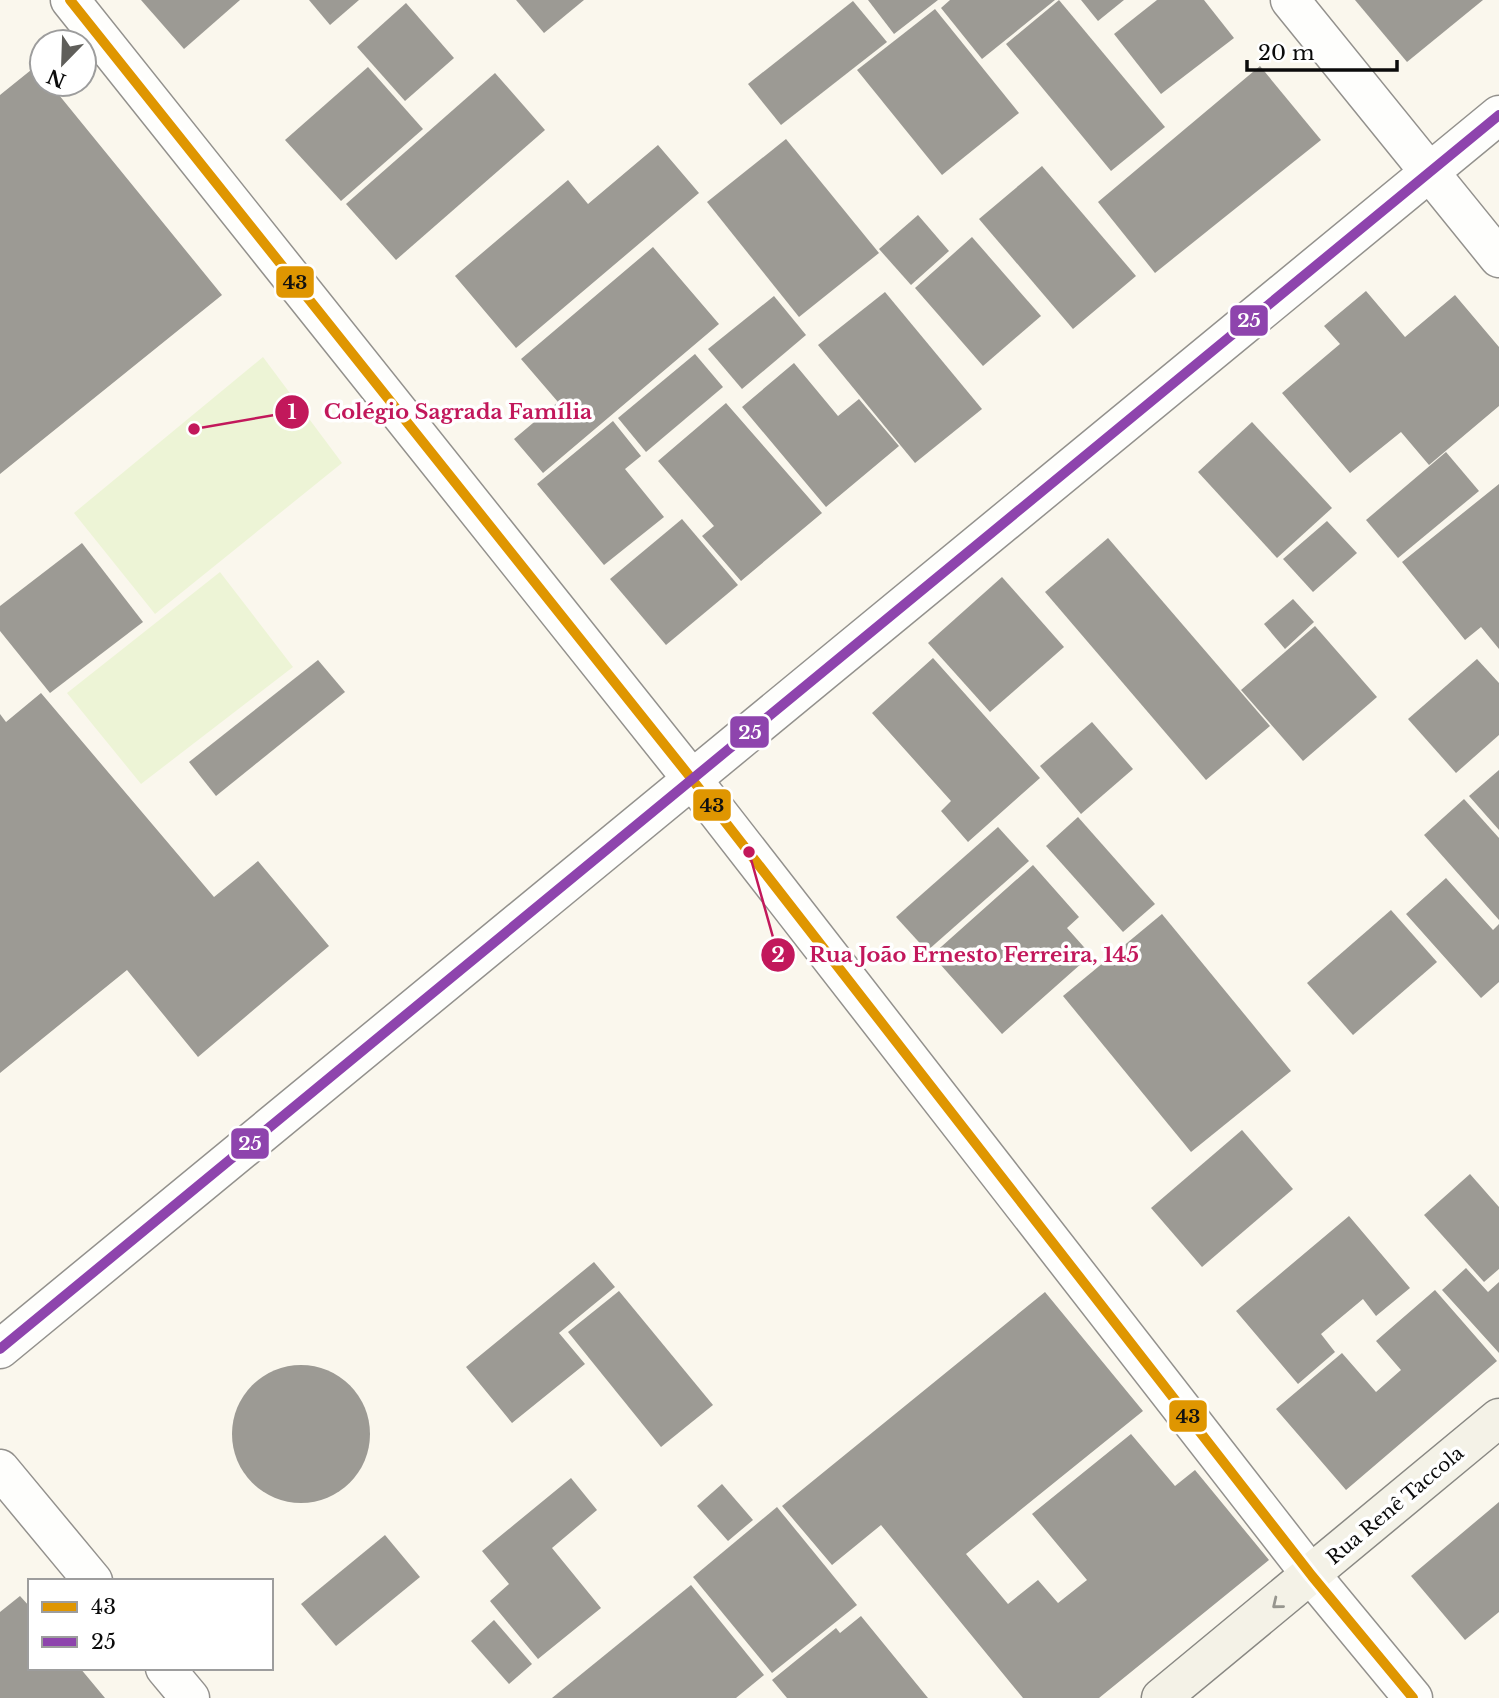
<svg xmlns="http://www.w3.org/2000/svg" width="1499" height="1698" viewBox="0 0 1499 1698" font-family="'Libre Baskerville',serif">
	<style>
		.pitch { fill: #edf4d6 }
		.building { fill: #9c9a94 }
		.lines { fill: none; stroke-linecap: round; stroke-linejoin: round }
		.minor-casing { stroke: #93918d; stroke-width: 41 }
		.tertiary-casing { stroke: #93918d; stroke-width: 41 }
		.secondary-casing { stroke: #898883; stroke-width: 41 }
		.minor { stroke: #fefefc; stroke-width: 38 }
		.tertiary { stroke: #fefefc; stroke-width: 38 }
		.secondary { stroke: #f4f2e7; stroke-width: 38 }
		.bus-1-casing { stroke: #fff; stroke-width: 16 }
		.bus-2-casing { stroke: #fff; stroke-width: 16 }
		.bus-1 { stroke: #df9601; stroke-width: 10 }
		.bus-2 { stroke: #8e44ad; stroke-width: 10 }
		.oneway { stroke: #97968f }
		.labels { text-anchor: middle; stroke-width: 7; stroke-linejoin: round; paint-order: stroke }
		.street-label { font-size: 19px; fill: #0b0b0b; stroke: #fff }
		.leader { fill: none; stroke: #c2185b; stroke-width: 2.5 }
		.callout-dot { fill: #c2185b; stroke: #fff; stroke-width: 2.5 }
		.mark-label { font-size: 21px; text-anchor: middle; font-weight: bold; fill: #fff }
		.callout-label { font-size: 21px; text-anchor: middle; font-weight: bold; fill: #c2185b; stroke: #fff; stroke-width: 7; stroke-linejoin: round; paint-order: stroke }
		.line-badge { stroke: #fff; stroke-width: 2.5 }
		.badge-label { font-size: 19px; text-anchor: middle; font-weight: bold; fill: #fff }
		.pale-badge-label { font-size: 19px; text-anchor: middle; font-weight: bold; fill: #111 }
	</style>
	<rect width="100%" height="100%" fill="#faf7ed"/>
	<g class="pitch">
		<polygon points="263,357 342,463 155,614 74,513"/>
		<polygon points="220,572 293,667 141,784 67,693"/>
	</g>
	<g class="building">
		<polygon points="141,0 240,0 184,49"/>
		<polygon points="309,0 359,0 330,25"/>
		<polygon points="516,0 584,0 544,33"/>
		<polygon points="868,0 938,0 894,34"/>
		<polygon points="950,0 1055,0 982,59 941,8"/>
		<polygon points="1059,0 1165,127 1111,171 1006,44"/>
		<polygon points="1081,0 1124,0 1098,21"/>
		<polygon points="1157,0 1204,0 1234,38 1161,94 1114,34"/>
		<polygon points="1355,0 1483,0 1407,62"/>
		<polygon points="853,1 887,42 781,125 748,84"/>
		<polygon points="406,3 454,58 405,101 357,47"/>
		<polygon points="935,9 1019,113 942,175 857,70"/>
		<polygon points="36,66 42,74 42,84 50,84 222,295 0,474 0,95"/>
		<polygon points="1260,66 1321,140 1155,273 1098,202"/>
		<polygon points="368,67 423,129 341,201 285,140"/>
		<polygon points="495,73 545,130 396,260 346,204"/>
		<polygon points="786,139 879,253 799,317 707,202"/>
		<polygon points="658,145 699,193 516,348 455,276 568,180 588,204"/>
		<polygon points="1042,166 1136,276 1073,329 979,219"/>
		<polygon points="918,215 949,251 911,285 879,249"/>
		<polygon points="972,237 1041,316 983,366 915,288"/>
		<polygon points="653,247 719,324 543,473 514,439 558,402 521,359"/>
		<polygon points="1366,291 1405,337 1455,295 1499,347 1499,406 1429,465 1401,432 1350,473 1282,393 1340,344 1324,326"/>
		<polygon points="885,292 982,409 915,463 818,345"/>
		<polygon points="774,296 806,335 742,389 708,349"/>
		<polygon points="695,354 723,387 646,452 618,418"/>
		<polygon points="794,363 838,416 859,399 899,446 826,507 742,407"/>
		<polygon points="726,403 822,513 741,581 702,536 714,526 658,461"/>
		<polygon points="613,421 641,456 625,469 664,517 604,565 537,484"/>
		<polygon points="1252,422 1332,508 1277,558 1198,472"/>
		<polygon points="1446,452 1479,491 1398,558 1366,520"/>
		<polygon points="1499,484 1499,649 1481,627 1465,640 1402,562"/>
		<polygon points="682,519 738,585 666,645 610,579"/>
		<polygon points="1327,521 1357,553 1313,592 1283,559"/>
		<polygon points="1108,538 1270,726 1206,780 1045,592"/>
		<polygon points="82,543 143,622 50,693 0,631 0,606"/>
		<polygon points="1002,577 1064,647 990,712 928,643"/>
		<polygon points="1293,599 1314,622 1285,649 1264,624"/>
		<polygon points="1315,626 1377,697 1303,761 1241,690"/>
		<polygon points="933,658 1040,778 968,842 941,811 951,801 872,713"/>
		<polygon points="1477,659 1499,683 1499,735 1456,773 1408,719"/>
		<polygon points="318,660 345,692 216,796 189,762"/>
		<polygon points="41,693 214,897 258,861 329,946 198,1057 127,970 0,1073 0,714 6,722"/>
		<polygon points="1092,722 1133,769 1081,814 1040,766"/>
		<polygon points="1499,770 1499,830 1469,796"/>
		<polygon points="1464,799 1499,838 1499,920 1424,835"/>
		<polygon points="1078,817 1155,904 1123,932 1046,846"/>
		<polygon points="998,827 1029,861 927,951 896,917"/>
		<polygon points="1033,865 1079,917 1067,928 1091,955 1002,1034 932,955"/>
		<polygon points="1446,878 1493,930 1499,924 1499,982 1481,998 1406,914"/>
		<polygon points="1391,910 1437,962 1353,1035 1307,983"/>
		<polygon points="1162,914 1291,1071 1191,1152 1063,996"/>
		<polygon points="1242,1130 1293,1189 1202,1267 1151,1208"/>
		<polygon points="1470,1174 1499,1207 1499,1269 1484,1282 1424,1215"/>
		<polygon points="1349,1216 1410,1288 1376,1316 1363,1299 1321,1334 1335,1352 1298,1384 1236,1311"/>
		<polygon points="594,1262 615,1287 559,1333 585,1364 512,1423 466,1367"/>
		<polygon points="1466,1268 1488,1292 1499,1282 1499,1353 1442,1290"/>
		<polygon points="1435,1290 1497,1361 1346,1490 1276,1409 1342,1353 1376,1392 1401,1370 1376,1341"/>
		<polygon points="619,1291 713,1405 661,1447 568,1332"/>
		<polygon points="1045,1292 1143,1411 966,1554 1008,1604 1038,1580 1058,1603 1087,1580 1032,1514 1131,1434 1175,1486 1195,1470 1269,1560 1099,1698 1023,1698 881,1525 832,1565 782,1506"/>
		<circle cx="301" cy="1434" r="69"/>
		<polygon points="571,1478 597,1510 552,1548 601,1608 538,1659 490,1601 509,1584 482,1551"/>
		<polygon points="722,1484 753,1520 728,1541 697,1506"/>
		<polygon points="1499,1502 1499,1612 1465,1640 1411,1576"/>
		<polygon points="777,1507 857,1605 772,1673 693,1577"/>
		<polygon points="385,1535 420,1577 336,1646 301,1604"/>
		<polygon points="691,1585 764,1675 736,1698 552,1698"/>
		<polygon points="20,1596 30,1607 30,1668 80,1668 105,1698 0,1698 0,1612"/>
		<polygon points="861,1616 928,1698 787,1698 772,1680 836,1628 840,1633"/>
		<polygon points="494,1620 532,1664 509,1684 471,1641"/>
	</g>
	<g class="lines">
		<defs>
			<g id="minor">
				<polyline points="70,0 691,778"/>
				<polyline points="1290,0 1499,258"/>
			</g>
			<g id="tertiary">
				<polyline points="691,778 1312,1576 1413,1698"/>
				<polyline points="0,1349 1499,115"/>
				<polyline points="0,1469 93,1581"/>
				<polyline points="165,1668 190,1698"/>
			</g>
			<polyline id="secondary" points="1161,1698 1499,1418"/>
		</defs>
		<use href="#minor" class="minor-casing"/>
		<use href="#tertiary" class="tertiary-casing"/>
		<use href="#secondary" class="secondary-casing"/>
		<use href="#minor" class="minor"/>
		<use href="#tertiary" class="tertiary"/>
		<use href="#secondary" class="secondary"/>
		<defs>
			<polyline id="bus-1" points="70,0 691,778 1312,1576 1413,1698"/>
			<polyline id="bus-2" points="0,1349 1499,115"/>
		</defs>
		<use href="#bus-1" class="bus-1-casing"/>
		<use href="#bus-2" class="bus-2-casing"/>
		<use href="#bus-1" class="bus-1"/>
		<use href="#bus-2" class="bus-2"/>
	</g>
	<defs><path id="oneway-chevron" d="M-2-3.5L2.5 0L-2 3.5" fill="none" stroke-width="1.6" stroke-linecap="round" stroke-linejoin="round" transform="scale(1.75)"/></defs>
	<use class="oneway" href="#oneway-chevron" transform="translate(1277 1604) rotate(141)"/>
	<g class="labels">
		<g class="street-label">
			<text transform="translate(1395 1505) rotate(-40)" y="7">Rua Renê Taccola</text>
		</g>
	</g>
	<path class="leader" d="M194 429L292 412M749 852L778 955"/>
	<g class="callout-dot">
		<circle cx="194" cy="429" r="7"/>
		<circle cx="749" cy="852" r="7"/>
		<circle cx="292" cy="412" r="18"/>
		<circle cx="778" cy="955" r="18"/>
	</g>
	<g class="mark-label">
		<text x="292" y="419">1</text>
		<text x="778" y="962">2</text>
	</g>
	<g class="callout-label">
		<text x="458" y="419">Colégio Sagrada Família</text>
		<text x="974" y="962">Rua João Ernesto Ferreira, 145</text>
	</g>
	<g class="line-badge">
		<rect x="275" y="265" width="40" height="34" rx="7" fill="#df9601"/>
		<rect x="1229" y="304" width="40" height="33" rx="7" fill="#8e44ad"/>
		<rect x="729" y="715" width="41" height="34" rx="7" fill="#8e44ad"/>
		<rect x="692" y="788" width="40" height="34" rx="7" fill="#df9601"/>
		<rect x="230" y="1127" width="40" height="33" rx="7" fill="#8e44ad"/>
		<rect x="1168" y="1399" width="40" height="34" rx="7" fill="#df9601"/>
	</g>
	<g class="badge-label">
		<text x="1249" y="327">25</text>
		<text x="750" y="739">25</text>
		<text x="250" y="1150">25</text>
	</g>
	<g class="pale-badge-label">
		<text x="295" y="289">43</text>
		<text x="712" y="812">43</text>
		<text x="1188" y="1423">43</text>
	</g>
	<rect x="28" y="1579" width="245" height="91" fill="#ffffff" stroke="#9d9d9d" stroke-width="2"/>
	<rect x="42" y="1602" width="35" height="10" fill="#df9601" stroke="#9d9d9d" stroke-width="2"/>
	<text x="91" y="1614" font-size="21" fill="#0b0b0b">43</text>
	<rect x="42" y="1637" width="35" height="10" fill="#8e44ad" stroke="#9d9d9d" stroke-width="2"/>
	<text x="91" y="1649" font-size="21" fill="#0b0b0b">25</text>
	<g transform="translate(63 63) rotate(203)"><circle r="33" fill="#ffffff" stroke="#9d9d9d" stroke-width="2"/>
	<path d="M0-5L12 26L0 18L-12 26Z" fill="#5f5e5a"/>
	<text y="-10" font-size="19" font-weight="bold" text-anchor="middle" fill="#0b0b0b">N</text>
	</g>
	<path d="M1247 60v10h150v-10" fill="none" stroke="#0b0b0b" stroke-width="3.5"/>
	<text x="1258" y="60" font-size="21" fill="#0b0b0b" stroke="#ffffff" stroke-width="5" paint-order="stroke">20 m</text>
</svg>
